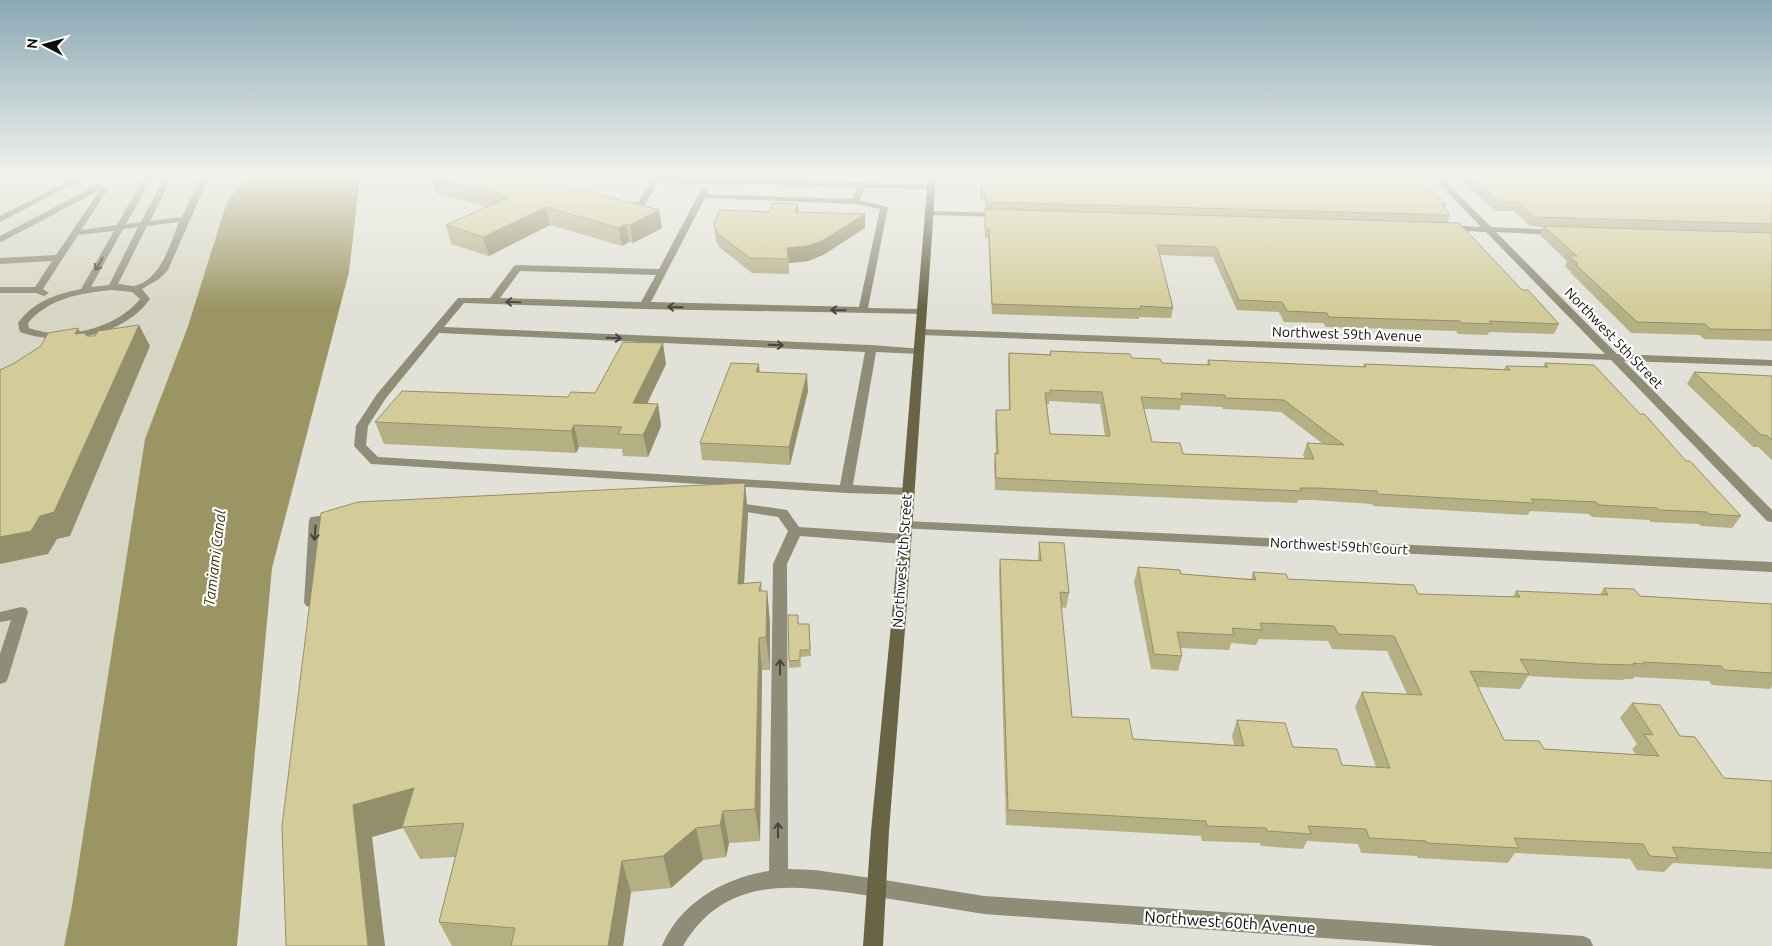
<svg xmlns="http://www.w3.org/2000/svg" width="1772" height="946" viewBox="0 0 1772 946" font-family="Ubuntu,sans-serif">
	<style>
		.built { fill: #d7d5c4 }
		.water { fill: #9b9563 }
		.lines { fill: none; stroke-linecap: round; stroke-linejoin: round }
		.service { fill: #8f8c77; fill-rule: evenodd }
		.minor { fill: #8f8c77; fill-rule: evenodd }
		.secondary { fill: #686445; fill-rule: evenodd }
		.wall { fill: #b5af84; fill-rule: evenodd }
		.shaded-wall { fill: #948f6b }
		.building { fill: #d3cc99; stroke: #948f6b; fill-rule: evenodd }
		.oneway { stroke: #48463b }
		.labels { text-anchor: middle; stroke-width: 4.5; stroke-linejoin: round; paint-order: stroke }
		.street-label { font-size: 14px; fill: #0d0d0a; stroke: #fff }
		.water-label { font-size: 15px; font-style: italic; fill: #3c370d; stroke: #fff }
		.near-street-label { font-size: 16px; fill: #0d0d0a; stroke: #fff }
	</style>
	<rect width="100%" height="100%" fill="#e2e1d7"/>
	<polygon class="built" points="0,176 250,176 240,184 145,439 72,906 64,946 0,946"/>
	<polygon class="water" points="250,176 360,177 349,272 272,568 237,946 64,946 72,906 145,439 188,326 227,202 240,184"/>
	<g class="lines">
		<g class="service">
			<polygon points="78,176 88,176 0,222 0,216"/>
			<path d="M145 176H153L126 224 141 222 165 176H173L150 221 182 217 200 179 204 177 208 179 168 270 159 279 142 289 150 299C123 337 62 347 20 332L18 323C33 302 56 294 81 289L114 231 78 235 43 289 49 293 44 296 36 293H0V287H35L52 261 0 264V258L56 255 100 190 3 241 0 242V236L99 184 108 189 81 230 117 225ZM179 222C170 244 161 280 134 286 130 286 123 284 118 284L147 226ZM138 227 109 285 91 287 123 229ZM112 290 132 292 140 299C116 329 64 341 29 328L28 323C49 298 81 293 112 290Z"/>
			<path d="M541 176 657 177 934 185V189H931L864 188 860 200 888 207 868 308 921 309 926 312 924 314 644 309 464 303 444 327 871 345 923 349 924 351 923 353 919 354 876 352 853 485 908 488 914 492 913 495 846 493 371 464 354 446 356 426 377 394 458 298H490L514 266 517 265 659 269 702 188H708L707 194 853 199 856 187 659 182 645 205 623 210H620V206L639 201 651 182 546 179 537 182 538 190 530 189V179ZM705 198 856 204 880 209 859 307 651 302ZM520 271 656 275 641 302 500 298ZM439 333 865 352 840 485 378 457 366 445 368 426 386 398Z"/>
			<path d="M732 502 787 510 799 527 904 534 909 536 911 539 909 542 904 544 800 536 787 564 788 869 815 870 878 879 885 882 888 888 885 894 878 897C805 887 728 869 683 946H662C680 903 724 878 769 871L773 564 788 531 778 517 727 509 725 506 727 503Z"/>
			<polygon points="336,514 341,515 343,518 341,521 322,524 318,602 316,606 311,607 306,606 304,602 309,520 311,517"/>
			<polygon points="21,607 26,608 28,612 8,678 6,682 0,684 0,654 11,620 0,622 0,612"/>
		</g>
		<g class="minor">
			<polygon points="1432,176 1440,176 1491,227 1560,230 1560,234 1557,235 1496,232 1617,354 1772,360 1772,366 1624,361 1772,510 1772,522 1767,521 1611,360 920,335 915,332 920,329 1605,354 1486,232 1444,230 1444,226 1447,225 1481,227"/>
			<polygon points="926,211 1002,213 1006,215 1002,217 929,215 926,215"/>
			<polygon points="905,521 1772,562 1772,572 900,528 898,525 900,522"/>
			<polygon points="878,879 984,896 1583,936 1590,939 1593,946 1438,946 984,914 878,897 871,894 868,888 871,882"/>
		</g>
		<polygon class="secondary" points="928,176 936,176 907,604 889,831 883,946 863,946 871,831 893,604"/>
	</g>
	<g class="wall">
		<polygon points="431,176 659,210 662,228 633,243 629,242 622,246 550,225 489,256 451,244 446,225 486,207 436,193"/>
		<polygon points="980,176 1419,176 1446,205 1444,209 1450,215 1447,223 1559,324 1554,334 1489,332 1488,335 1458,334 1456,331 1326,327 1323,323 1284,322 1279,312 1237,310 1213,257 1159,255 1173,308 1171,318 1139,317 1139,319 992,314 988,238 985,238 985,200 980,200"/>
		<polygon points="1457,176 1772,176 1772,341 1704,339 1699,335 1631,333 1571,273 1571,272 1565,266 1567,261 1540,235 1543,227 1530,226 1514,211 1495,211"/>
		<polygon points="769,212 865,214 865,228 823,255 808,261 789,263 789,274 752,273 719,247 716,241 714,226"/>
		<path d="M1050 351 1132 358 1162 363 1207 365 1208 360 1363 367 1364 364 1504 369 1506 366 1543 367 1545 363 1640 414 1741 516 1732 528 1701 526 1699 524 1651 522 1649 520 1592 517 1589 514 1530 511 1528 515 1373 506 1372 504 1313 500H1298L1297 503 995 490 994 465 995 453 996 454 995 422 996 410H1009L1008 364 1009 353 1050 354ZM1049 401 1100 404 1105 436 1050 434 1047 404H1049ZM1181 405 1222 407 1223 409 1281 412 1323 444 1307 443 1303 455 1305 459 1183 454 1152 442 1144 409 1180 410Z"/>
		<polygon points="666,364 647,403 658,404 661,426 648,457 623,456 622,449 579,447 576,453 384,444 375,422 568,397 595,393"/>
		<polygon points="759,372 808,391 790,465 702,460 700,443"/>
		<polygon points="1694,372 1772,376 1772,460 1758,447 1753,447 1687,384"/>
		<polygon points="748,514 744,584 761,582 762,591 767,591 770,623 770,670 762,670 760,841 729,843 726,857 703,860 671,888 631,892 623,946 452,946 439,922 455,857 420,859 403,828 372,837 282,826"/>
		<polygon points="1039,542 1069,593 1066,608 1061,607 1072,717 1133,739 1234,745 1232,736 1237,720 1293,747 1342,765 1376,767 1355,707 1362,692 1407,694 1387,651 1332,649 1328,641 1259,639 1256,645 1231,643 1229,650 1180,648 1182,656 1178,671 1151,669 1134,582 1138,567 1181,574 1251,579 1253,572 1288,579 1418,594 1513,597 1516,591 1600,595 1604,588 1640,596 1772,604 1772,686 1770,689 1712,685 1709,681 1634,677 1633,679 1625,679 1623,680 1584,679 1528,676 1520,689 1478,687 1504,740 1544,749 1636,755 1632,749 1637,744 1620,718 1632,703 1680,736 1724,778 1772,781 1772,869 1673,863 1664,872 1637,870 1630,859 1515,853 1508,863 1418,858 1417,856 1361,853 1358,844 1307,841 1303,849 1261,846 1260,843 1202,841 1201,836 1006,825 999,574 1000,559 1038,560"/>
		<polygon points="798,624 809,624 811,656 800,657 801,667 789,668 789,661"/>
	</g>
	<g class="shaded-wall">
		<polygon points="798,204 799,218 795,212"/>
		<polygon points="546,207 550,225 489,256 483,237"/>
		<polygon points="659,210 662,228 633,243 630,225"/>
		<polygon points="865,214 865,228 823,255 808,261 789,263 787,248"/>
		<polygon points="626,224 629,242 622,246 619,228"/>
		<polygon points="139,325 150,346 70,536 57,539 48,554 0,564 0,537 40,516"/>
		<polygon points="78,328 90,349 75,334"/>
		<polygon points="663,343 666,364 637,425 633,403"/>
		<polygon points="759,364 760,381 756,372"/>
		<polygon points="807,374 808,391 790,465 789,447"/>
		<polygon points="658,404 661,426 648,457 643,435"/>
		<polygon points="574,425 579,447 576,453 571,431"/>
		<polygon points="745,483 748,514 742,616 738,584"/>
		<polygon points="767,591 770,623 770,670 766,637"/>
		<polygon points="759,638 762,670 760,841 755,809"/>
		<polygon points="414,788 402,827 403,828 372,837 385,946 368,946 353,805"/>
		<polygon points="723,811 729,843 726,857 720,825"/>
		<polygon points="696,828 703,860 671,888 663,856"/>
		<polygon points="622,861 631,892 623,946 608,946"/>
	</g>
	<g class="building">
		<polygon points="432,176 530,176 659,210 630,225 626,224 619,228 546,207 483,237 446,225 509,197"/>
		<polygon points="981,176 1419,176 1446,205 1441,205 1450,215 985,202 985,192 981,191"/>
		<polygon points="1470,176 1772,176 1772,224 1534,217 1518,202 1499,202"/>
		<polygon points="773,203 798,204 795,212 865,214 822,241 807,246 787,248 788,259 750,258 717,233 714,226 716,218 720,210 769,212"/>
		<polygon points="985,209 1459,223 1522,290 1528,290 1559,324 1489,321 1492,324 1462,323 1460,321 1329,317 1327,313 1287,311 1282,302 1239,300 1216,247 1157,245 1173,308 1140,306 1140,309 992,304 989,229 985,229"/>
		<polygon points="1544,226 1772,233 1772,330 1710,329 1705,324 1637,322 1575,264 1578,264 1569,256 1577,256"/>
		<polygon points="139,325 54,512 40,516 31,531 0,537 0,370 13,364 41,346 48,333 78,328 75,334 84,333 87,336 95,336 98,331"/>
		<polygon points="623,342 663,343 633,403 658,404 643,435 618,434 622,427 574,425 571,431 375,422 402,391 568,397 571,392 595,393"/>
		<path d="M1050 351 1130 354 1132 358 1160 359 1162 363 1210 365 1208 360 1366 367 1364 364 1510 370 1506 366 1548 367 1545 363 1594 365 1640 414H1644L1648 418 1686 461H1690L1741 516 1709 514 1707 512 1659 510 1657 508 1599 505 1596 502 1531 499 1534 503 1378 494 1377 491 1317 488H1300L1301 491 996 478 995 453 998 454 996 410H1010L1009 353 1051 355ZM1050 390 1102 392 1110 436 1050 434 1045 393H1050ZM1181 393 1225 395 1226 398 1284 400 1344 445 1307 443 1314 459 1183 454 1180 443 1152 442 1141 397 1182 399Z"/>
		<polygon points="731,363 759,364 756,372 807,374 789,447 700,443"/>
		<polygon points="1694,372 1772,376 1772,440 1766,435 1761,435"/>
		<polygon points="745,483 738,584 761,582 759,591 767,591 766,637 759,638 755,809 723,811 720,825 696,828 663,856 622,861 608,946 511,946 515,928 439,922 464,823 402,827 414,788 353,805 368,946 286,946 282,826 321,513 358,502"/>
		<polygon points="1039,542 1064,543 1069,593 1060,592 1072,717 1129,719 1133,739 1244,746 1237,720 1285,723 1293,747 1337,749 1342,765 1390,768 1362,692 1422,695 1394,636 1338,634 1334,626 1260,623 1262,630 1232,628 1234,635 1177,632 1182,656 1154,654 1138,567 1180,570 1181,574 1256,580 1253,572 1286,574 1288,579 1414,585 1418,594 1520,597 1516,591 1608,595 1604,588 1634,589 1640,596 1772,604 1772,673 1725,670 1721,666 1643,662 1644,664 1633,663 1634,665 1594,664 1520,659 1529,674 1470,671 1504,740 1539,741 1544,749 1659,756 1644,734 1653,735 1632,703 1660,705 1680,736 1695,737 1724,778 1772,781 1772,853 1672,847 1678,858 1650,856 1643,844 1514,838 1519,848 1427,843 1426,841 1369,838 1366,829 1308,826 1311,834 1267,831 1266,828 1207,826 1206,821 1008,810 1000,559 1041,561"/>
		<polygon points="788,615 798,615 798,624 809,624 810,650 800,650 800,660 789,661"/>
	</g>
	<defs><path id="oneway-shaft" d="M-6 0H5M1.5-3L5.5 0L1.5 3" fill="none" stroke-width="1.6" stroke-linecap="round" stroke-linejoin="round" transform="scale(1.25)"/></defs>
	<g class="oneway">
		<use href="#oneway-shaft" transform="translate(99 264) rotate(120)"/>
		<use href="#oneway-shaft" transform="translate(513 302) rotate(-178)"/>
		<use href="#oneway-shaft" transform="translate(675 307) rotate(-179)"/>
		<use href="#oneway-shaft" transform="translate(838 310) rotate(-179)"/>
		<use href="#oneway-shaft" transform="translate(614 338) rotate(2)"/>
		<use href="#oneway-shaft" transform="translate(776 345) rotate(2)"/>
		<use href="#oneway-shaft" transform="translate(315 533) rotate(94)"/>
		<use href="#oneway-shaft" transform="translate(780 667) rotate(-90)"/>
		<use href="#oneway-shaft" transform="translate(778 830) rotate(-90)"/>
	</g>
	<linearGradient id="sky" x2="0" y2="1"><stop stop-color="#89a8b3"/><stop offset="0.57" stop-color="#f2f2ed"/><stop offset="1" stop-color="#f2f2ed" stop-opacity="0"/></linearGradient>
	<rect width="1772" height="308" fill="url(#sky)"/>
	<g class="labels">
		<g class="street-label">
			<text transform="translate(1347 334) rotate(2)" y="5">Northwest 59th Avenue</text>
			<text transform="translate(1614 338) rotate(46)" y="5">Northwest 5th Street</text>
			<text transform="translate(1339 546) rotate(3)" y="5">Northwest 59th Court</text>
			<text transform="translate(902 561) rotate(-86)" y="5">Northwest 7th Street</text>
		</g>
		<g class="water-label">
			<text transform="translate(215 558) rotate(-83)" y="5">Tamiami Canal</text>
		</g>
		<g class="near-street-label">
			<text transform="translate(1230 922) rotate(4)" y="6">Northwest 60th Avenue</text>
		</g>
	</g>
	<g transform="translate(45 45) rotate(276)" stroke="#ffffff" stroke-width="4" paint-order="stroke">
	<path d="M0-4L9 19L0 12L-9 19Z" fill="#0d0d0a"/>
	<text y="-8" font-size="14" font-weight="bold" text-anchor="middle" fill="#0d0d0a">N</text>
	</g>
</svg>
